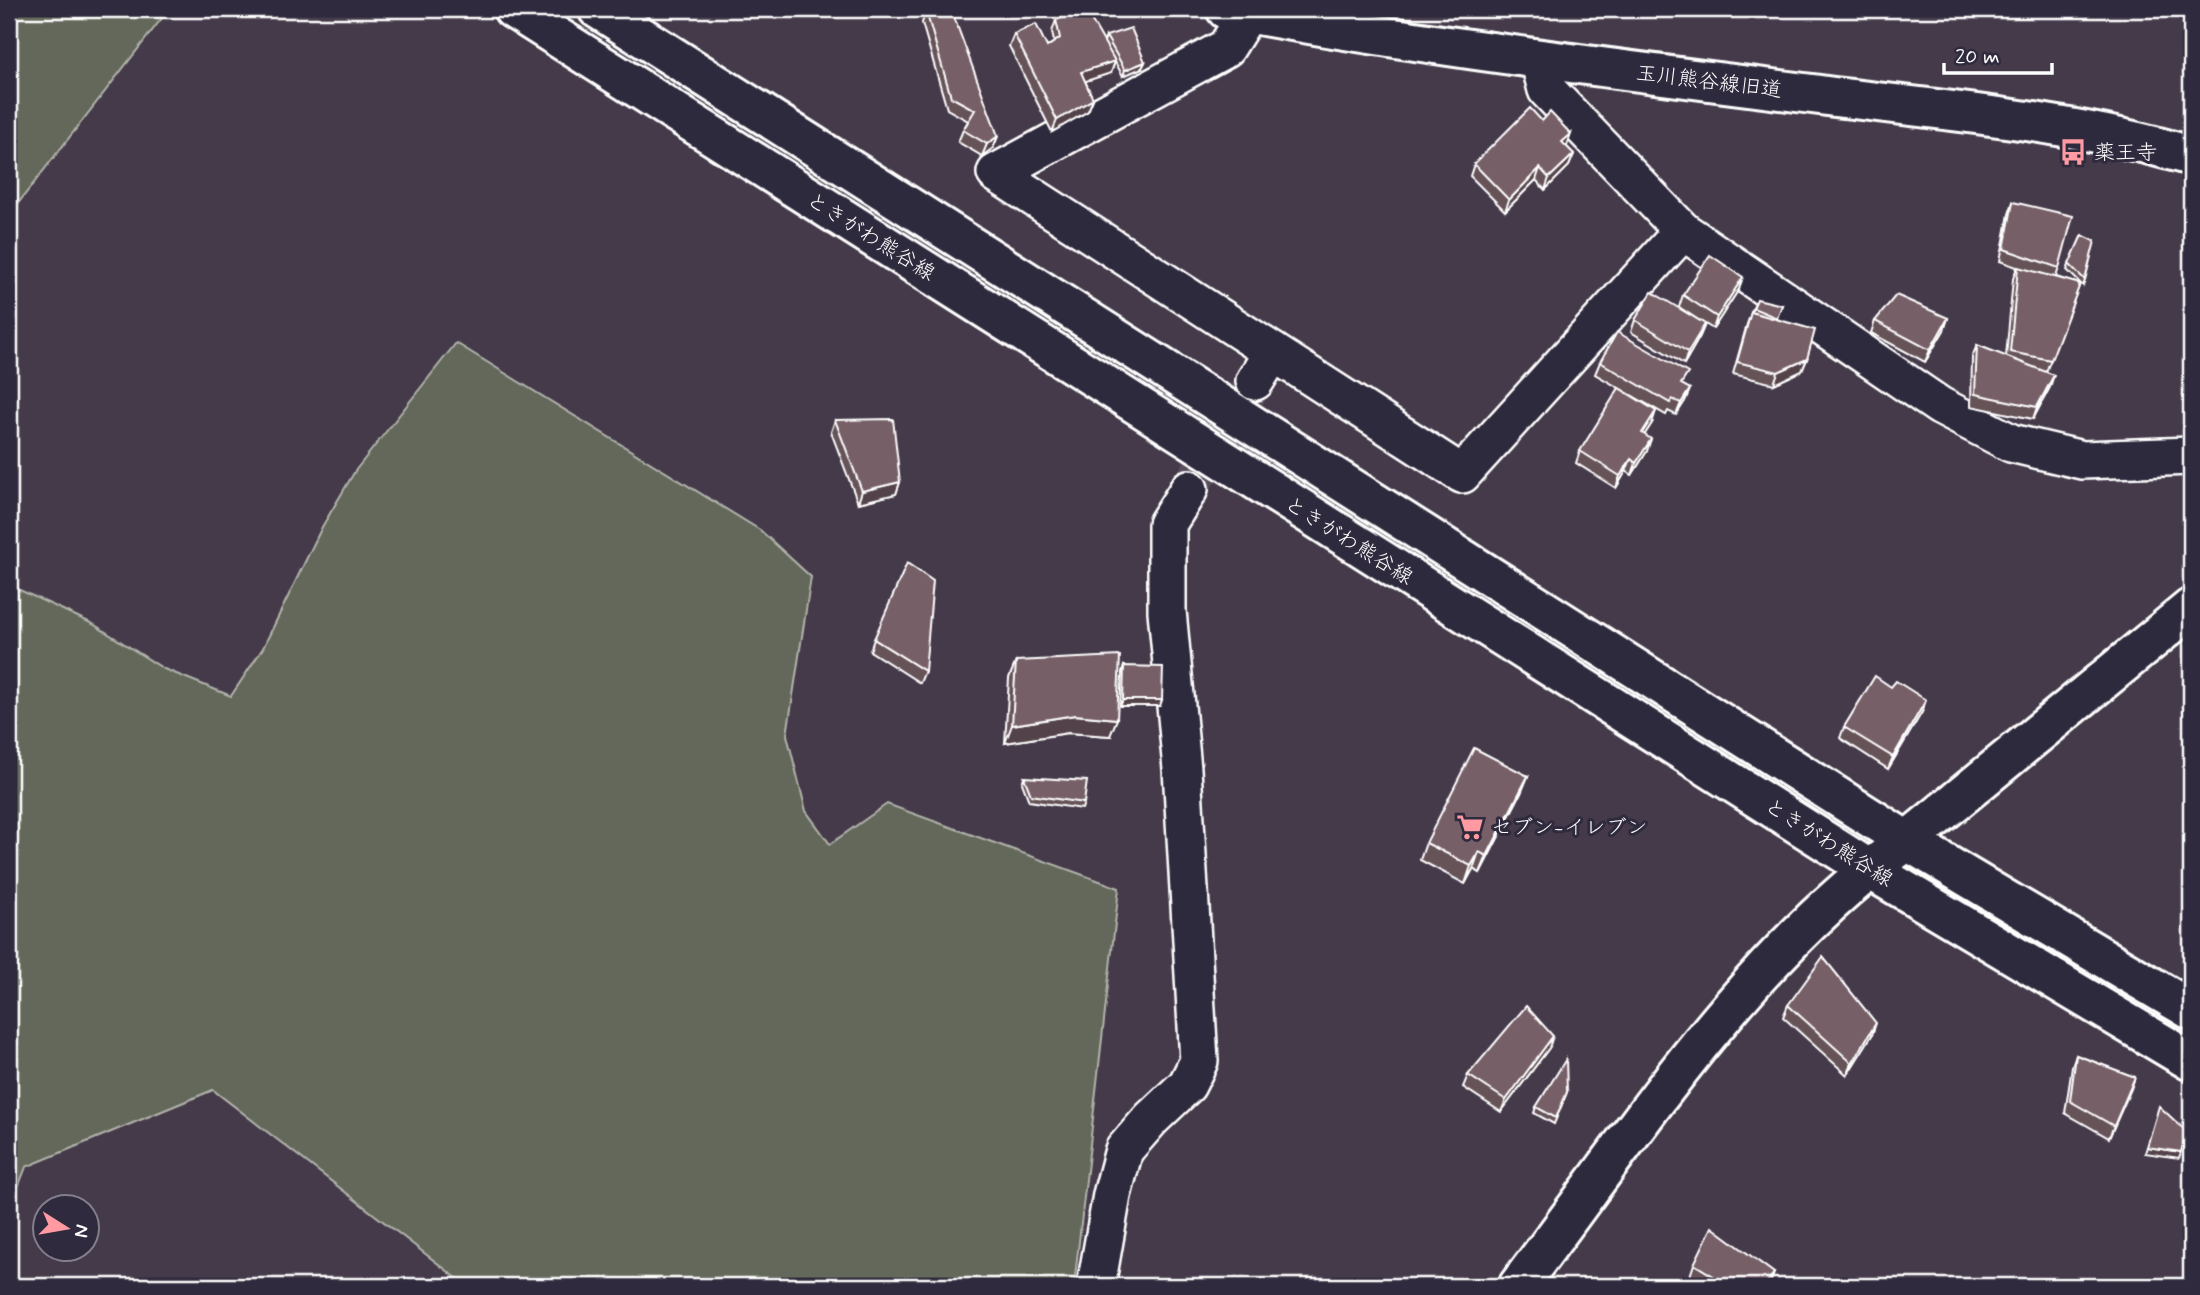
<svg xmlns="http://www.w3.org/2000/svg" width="2200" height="1295" viewBox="0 0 2200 1295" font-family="Mynerve,'Klee One',sans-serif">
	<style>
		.green { fill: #64685a; stroke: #b2b4ac; stroke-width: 2 }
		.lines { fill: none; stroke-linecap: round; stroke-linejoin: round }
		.street-tunnel { stroke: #584e5c; stroke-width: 37; stroke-dasharray: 37 18; stroke-linecap: butt }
		.street-casing { stroke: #fff; stroke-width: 42 }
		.secondary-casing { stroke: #fff; stroke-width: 44 }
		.street { stroke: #2f2a3d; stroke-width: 37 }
		.secondary { stroke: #2f2a3d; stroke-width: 38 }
		.wall { fill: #665259; stroke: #fff; stroke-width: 2 }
		.shaded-wall { fill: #534248; stroke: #fff; stroke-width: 2 }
		.building { fill: #775f67; stroke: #fff; stroke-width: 2 }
		.labels { text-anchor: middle; stroke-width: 6; stroke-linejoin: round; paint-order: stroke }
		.street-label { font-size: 21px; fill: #fff; stroke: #2f2a3d }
		.poi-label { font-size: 21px; fill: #fff; stroke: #2f2a3d; text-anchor: start }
	</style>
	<rect width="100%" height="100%" fill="#453a4a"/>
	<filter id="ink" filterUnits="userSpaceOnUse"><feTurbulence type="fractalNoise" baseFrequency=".0143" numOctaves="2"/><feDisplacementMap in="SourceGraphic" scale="14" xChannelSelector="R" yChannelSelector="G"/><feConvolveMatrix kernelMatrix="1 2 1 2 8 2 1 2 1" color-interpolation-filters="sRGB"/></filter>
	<g filter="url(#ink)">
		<g class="green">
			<polygon points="9,9 169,9 9,215"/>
			<polygon points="456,343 760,530 811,577 787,735 806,811 830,844 887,804 1119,888 1074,1286 467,1286 213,1090 26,1167 9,1210 9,585 93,624 164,669 231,696 263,648 322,527 355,471"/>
		</g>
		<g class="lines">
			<polyline class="street-tunnel" points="1189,489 1251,388"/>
			<defs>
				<g id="street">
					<polyline points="1248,13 1226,48 996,173 1462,474 1683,231"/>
					<polyline points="1539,59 1547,90 1683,231 1940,406 2011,443 2082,460 2191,456"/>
					<polyline points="1255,381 1273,352"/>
					<polyline points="1096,1286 1112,1195 1124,1150 1151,1119 1187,1085 1199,1061 1182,769 1167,611 1167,524 1189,489"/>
				</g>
				<g id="secondary">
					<polyline points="513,9 1869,869 2191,1061"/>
					<polyline points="598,9 1907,841 2191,1010"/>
					<path d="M1226 9C1425 47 1627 70 1827 96 1949 111 2073 121 2191 156"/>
					<path d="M1518 1286C1637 1130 1745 957 1907 841L2191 608"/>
				</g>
			</defs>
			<use href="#street" class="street-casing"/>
			<use href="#secondary" class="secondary-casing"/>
			<use href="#street" class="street"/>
			<use href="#secondary" class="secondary"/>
		</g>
		<g class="wall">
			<polygon points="926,11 998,136 993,148 982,156 958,142 963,130 968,121 947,109 922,23"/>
			<polygon points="1056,20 1104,42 1106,36 1145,62 1142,68 1123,76 1115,62 1111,73 1085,81 1093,99 1088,111 1052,132 1009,46 1014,34 1047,47 1054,42 1052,32"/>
			<polygon points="1566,146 1574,154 1569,166 1545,190 1536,180 1505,211 1470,176 1474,164 1567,146"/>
			<polygon points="2013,202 2059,268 2056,277 2080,284 2046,372 2050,387 2033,419 1971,406 1972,357 1977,345 2006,357 2013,279 2017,267 2000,261 2009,214"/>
			<polygon points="2082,235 2085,280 2083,286 2067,270"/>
			<polygon points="1739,289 1713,329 1705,324 1700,336 1684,364 1631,332 1635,320 1700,321 1679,307 1683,295"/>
			<polygon points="1782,305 1776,320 1807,359 1802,371 1774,384 1733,374 1747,324 1753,308"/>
			<polygon points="1948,318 1944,330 1925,362 1871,333 1875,321"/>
			<polygon points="1600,362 1683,385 1690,389 1685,401 1676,415 1668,411 1666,415 1595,374"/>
			<polygon points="835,420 900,482 896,494 858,503 831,432"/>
			<polygon points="1652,423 1644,435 1647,451 1632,475 1626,471 1616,488 1576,463 1580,451"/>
			<polygon points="874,639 925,671 920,683 870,651"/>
			<polygon points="1016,661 1110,736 1068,733 1005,743 1009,678"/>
			<polygon points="1124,666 1160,706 1120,706 1122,672"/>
			<polygon points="1922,712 1888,769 1840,738 1844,727"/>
			<polygon points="1528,776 1521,793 1480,873 1473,869 1465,884 1420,860 1426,843"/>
			<polygon points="1024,777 1084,803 1082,809 1029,801 1022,783"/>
			<polygon points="1788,1005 1872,1035 1847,1075 1783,1017"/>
			<polygon points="1549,1048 1501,1112 1463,1087 1468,1075"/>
			<polygon points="2076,1055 2135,1077 2109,1138 2065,1113 2072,1067"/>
			<polygon points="1567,1092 1554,1124 1534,1113 1536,1107"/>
			<polygon points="1694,1264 1774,1273 1769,1286 1706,1286 1690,1276"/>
		</g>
		<g class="shaded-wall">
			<polygon points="1115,61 1111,73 1077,84 1081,72"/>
			<polygon points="1145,62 1142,68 1123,76 1125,70"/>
			<polygon points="1093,99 1088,111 1052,132 1057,120"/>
			<polygon points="1571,134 1567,146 1558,154 1562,142"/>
			<polygon points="998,136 993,148 982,156 987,144"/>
			<polygon points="1574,154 1569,166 1545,190 1549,178"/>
			<polygon points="1540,168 1536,180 1505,211 1509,200"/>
			<polygon points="1743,277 1739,289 1713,329 1717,317"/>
			<polygon points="1948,318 1944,330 1925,362 1930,350"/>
			<polygon points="1705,324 1700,336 1684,364 1688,352"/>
			<polygon points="1807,359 1802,371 1774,384 1778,372"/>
			<polygon points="2054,375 2050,387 2033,419 2037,407"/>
			<polygon points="1690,389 1685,401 1676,415 1681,403"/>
			<polygon points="1656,411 1652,423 1638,445 1642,433"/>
			<polygon points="1651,439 1647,451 1632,475 1636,463"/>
			<polygon points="1631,459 1626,471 1616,488 1620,476"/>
			<polygon points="900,482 896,494 858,503 862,491"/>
			<polygon points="1123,700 1162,700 1160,706 1120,706"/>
			<polygon points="1926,700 1922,712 1888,769 1893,757"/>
			<polygon points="1075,715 1117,719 1110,736 1068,733 1005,743 1012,725"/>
			<polygon points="1528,776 1521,793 1480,873 1487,856"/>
			<polygon points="1479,852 1473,869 1465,884 1471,866"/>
			<polygon points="1876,1023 1872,1035 1847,1075 1852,1063"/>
			<polygon points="1553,1036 1549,1048 1501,1112 1506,1100"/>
			<polygon points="2135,1077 2131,1089 2109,1138 2114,1126"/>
			<polygon points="2147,1147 2181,1152 2179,1158 2145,1153"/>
			<polygon points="1774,1273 1769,1286 1764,1286"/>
		</g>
		<g class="building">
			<polygon points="930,9 951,9 998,136 987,144 963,130 975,110 951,97 926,11"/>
			<polygon points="1085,9 1115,61 1081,72 1093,99 1057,120 1014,34 1036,24 1047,47 1060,38 1056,20"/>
			<polygon points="1131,28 1145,62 1125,70 1106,36"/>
			<polygon points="1530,108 1542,121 1550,112 1571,134 1562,142 1574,154 1549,178 1540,168 1509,200 1474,164"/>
			<polygon points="2013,202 2073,216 2059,268 2004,249"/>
			<polygon points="2082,235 2095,241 2085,280 2069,264"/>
			<polygon points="1710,255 1743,277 1717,317 1683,295"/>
			<polygon points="2018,267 2080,284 2051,360 2010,352"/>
			<polygon points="1652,292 1705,324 1688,352 1635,320"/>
			<polygon points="1896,295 1948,318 1930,350 1875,321"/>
			<polygon points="1757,299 1782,305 1777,318 1753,308"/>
			<polygon points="1751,312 1815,330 1807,359 1778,372 1737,362"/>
			<polygon points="1617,332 1688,373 1681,384 1690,389 1681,403 1672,399 1670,403 1600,362"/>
			<polygon points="1977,345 2054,375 2037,407 1975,394"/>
			<polygon points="1619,388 1656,411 1642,433 1651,439 1636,463 1631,459 1620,476 1580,451"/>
			<polygon points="893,419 900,482 862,491 835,420"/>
			<polygon points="907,563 933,581 925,671 874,639"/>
			<polygon points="1120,656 1117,719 1075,715 1012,725 1016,661"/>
			<polygon points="1124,666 1163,667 1162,700 1123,700"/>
			<polygon points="1875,676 1891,687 1896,681 1926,700 1893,757 1844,727"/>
			<polygon points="1474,748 1528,776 1487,856 1479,852 1471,866 1426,843"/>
			<polygon points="1024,777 1087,781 1084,803 1031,795"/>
			<polygon points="1823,957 1876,1023 1852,1063 1788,1005"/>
			<polygon points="1526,1006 1553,1036 1506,1100 1468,1075"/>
			<polygon points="2076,1055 2135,1077 2114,1126 2070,1101"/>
			<polygon points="1566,1059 1567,1092 1556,1118 1536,1107"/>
			<polygon points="2159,1106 2187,1132 2181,1152 2147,1147"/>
			<polygon points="1712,1227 1774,1273 1764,1286 1730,1286 1694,1264"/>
		</g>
	</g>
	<defs>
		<symbol id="bus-bare" viewBox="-9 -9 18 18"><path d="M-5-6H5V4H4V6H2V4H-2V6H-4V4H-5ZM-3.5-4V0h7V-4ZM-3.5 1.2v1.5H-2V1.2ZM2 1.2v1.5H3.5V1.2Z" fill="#ff9aa2" stroke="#2f2a3d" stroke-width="2.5" paint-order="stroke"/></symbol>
		<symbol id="supermarket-bare" viewBox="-9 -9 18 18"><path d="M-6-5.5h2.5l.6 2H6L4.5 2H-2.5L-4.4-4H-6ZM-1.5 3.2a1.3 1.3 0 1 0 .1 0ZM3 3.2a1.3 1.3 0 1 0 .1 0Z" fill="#ff9aa2" stroke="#2f2a3d" stroke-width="2.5" paint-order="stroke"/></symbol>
	</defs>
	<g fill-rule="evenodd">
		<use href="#bus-bare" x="2054" y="133" width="38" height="38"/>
		<use href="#supermarket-bare" x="1451" y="808" width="38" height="38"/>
	</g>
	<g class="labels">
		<g class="street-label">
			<text transform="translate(1709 81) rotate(7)" y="7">玉川熊谷線旧道</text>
			<text transform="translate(871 236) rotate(32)" y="7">ときがわ熊谷線</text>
			<text transform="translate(1349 540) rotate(32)" y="7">ときがわ熊谷線</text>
			<text transform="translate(1829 842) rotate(32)" y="7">ときがわ熊谷線</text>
		</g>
		<g class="poi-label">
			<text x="2094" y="159">薬王寺</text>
			<text x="1491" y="834">セブン-イレブン</text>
		</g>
	</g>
	<rect width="2200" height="1295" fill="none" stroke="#2f2a3d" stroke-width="35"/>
	<rect x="18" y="18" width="2165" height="1260" fill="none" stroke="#fff" stroke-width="2.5" filter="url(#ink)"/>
	<g transform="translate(66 1228) rotate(101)"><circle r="33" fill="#2f2a3d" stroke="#827f8b" stroke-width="2"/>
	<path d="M0-5L12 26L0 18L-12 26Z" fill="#ff9aa2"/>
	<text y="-10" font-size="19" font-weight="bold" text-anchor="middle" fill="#ffffff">N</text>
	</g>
	<path d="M1944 63v10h108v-10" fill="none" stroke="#ffffff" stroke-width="3.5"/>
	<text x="1955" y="63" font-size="21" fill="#ffffff" stroke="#2f2a3d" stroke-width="5" paint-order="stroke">20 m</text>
</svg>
